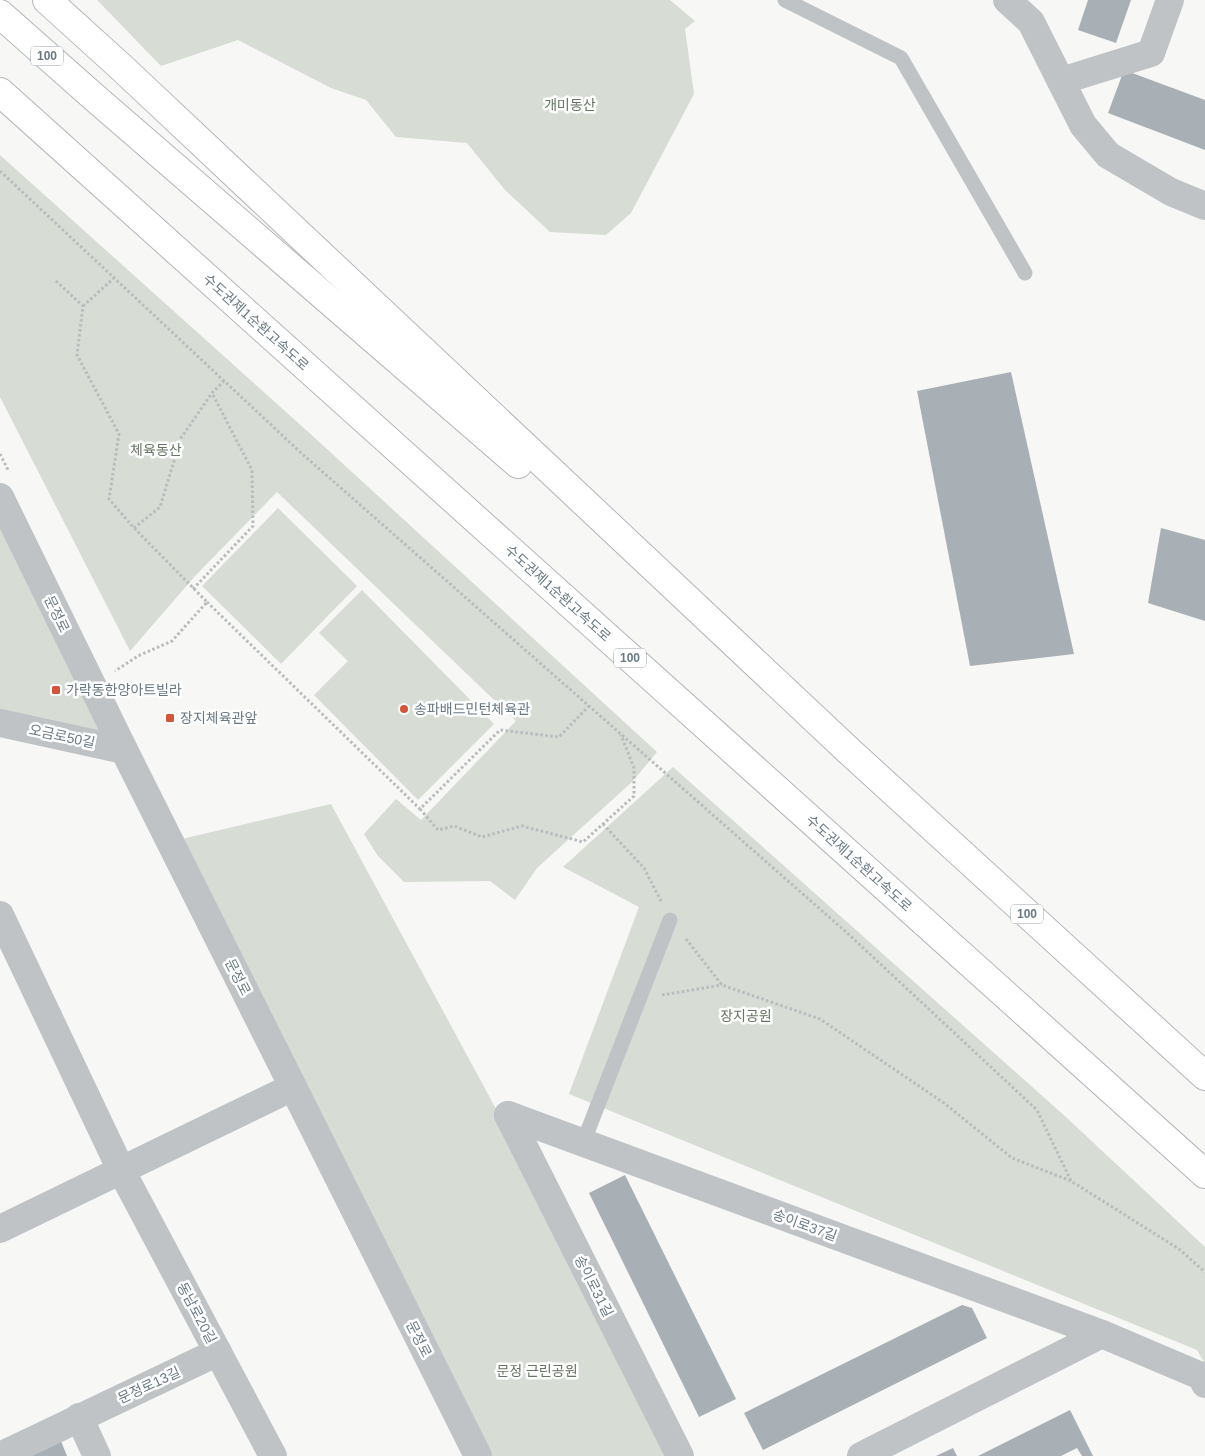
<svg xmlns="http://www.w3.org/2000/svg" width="1205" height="1456" viewBox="0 0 1205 1456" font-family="Helvetica,'Noto Sans KR',sans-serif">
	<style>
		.green { fill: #d7dcd4 }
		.building { fill: #a9b0b5 }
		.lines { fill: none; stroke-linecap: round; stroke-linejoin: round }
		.motorway-casing { stroke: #b2b6b9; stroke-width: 30 }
		.path { stroke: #b9bcbe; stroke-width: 3; stroke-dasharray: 2.5 2.5; stroke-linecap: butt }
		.service { stroke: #bfc3c6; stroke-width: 15 }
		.minor { stroke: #bfc3c6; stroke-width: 28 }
		.tertiary { stroke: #bfc3c6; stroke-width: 28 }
		.motorway { stroke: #fff; stroke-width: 28 }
		.poi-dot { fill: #d55337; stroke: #fff; stroke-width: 2 }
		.labels { text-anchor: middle; stroke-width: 5; stroke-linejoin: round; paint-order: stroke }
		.shield { fill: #fff; stroke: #96a1a8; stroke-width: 1 }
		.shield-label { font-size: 12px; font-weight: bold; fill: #697983 }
		.park-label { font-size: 14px; fill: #677663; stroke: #fff }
		.street-label { font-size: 14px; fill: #697983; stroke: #fff }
		.poi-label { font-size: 14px; fill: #697983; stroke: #fff; text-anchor: start }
	</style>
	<rect width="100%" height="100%" fill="#f7f7f5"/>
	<g class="green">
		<polygon points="97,0 670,0 695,21 685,29 694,94 631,213 606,235 550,232 505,190 467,143 396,137 366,100 331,88 238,40 161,66"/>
		<polygon points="0,155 316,439 657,752 632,782 537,868 515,900 490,881 404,882 378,856 364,834 396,799 421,820 516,721 277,492 196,575 130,651 0,397"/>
		<polygon points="278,508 357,586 281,664 202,586"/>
		<polygon points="0,516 124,750 0,723"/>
		<polygon points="362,590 494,724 418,800 314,695 348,661 319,633"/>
		<polygon points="673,767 1067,1118 1205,1247 1205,1364 1197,1350 569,1094 639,907 563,867"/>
		<polygon points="331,804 502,1120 670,1456 489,1456 182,839"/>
	</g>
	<g class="building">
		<polygon points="1088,0 1131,0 1116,43 1078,30"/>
		<polygon points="1124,70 1205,100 1205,150 1108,113"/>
		<polygon points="1011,372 1074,654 970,666 917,391"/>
		<polygon points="1161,528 1205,540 1205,621 1148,603"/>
		<polygon points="625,1175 736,1399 699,1417 589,1193"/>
		<polygon points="962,1305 972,1308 987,1338 763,1450 744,1413"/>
		<polygon points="1070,1410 1093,1456 1082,1456 1077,1448 1061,1456 978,1456"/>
		<polygon points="61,1441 67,1456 30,1456"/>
		<polygon points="953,1448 957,1456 936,1456"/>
	</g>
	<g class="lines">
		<defs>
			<g id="motorway">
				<polyline points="47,0 121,67 849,751 1205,1076"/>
				<polyline points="0,14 95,98 518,464"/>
				<polyline points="0,92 1205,1174"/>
			</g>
		</defs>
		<use href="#motorway" class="motorway-casing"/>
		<g class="path">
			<polyline points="0,171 300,452 845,931 1037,1110 1071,1181 1179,1249 1205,1272"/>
			<polyline points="56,281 83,306 77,355 119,434 109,499 134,528 207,602 172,641 138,656 115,671"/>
			<polyline points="83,306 114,278"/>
			<polyline points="0,454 9,472"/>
			<polyline points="134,528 160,507 181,438 212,393 224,381"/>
			<polyline points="193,589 253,526 252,470 212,393"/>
			<polyline points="207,602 420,809 500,730 559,737 589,706"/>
			<polyline points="420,809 438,830 454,826 482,837 522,826 583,842 634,796 634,768 621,735"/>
			<polyline points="603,824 644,868 662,903"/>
			<polyline points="686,939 722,985 820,1019 944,1103 1012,1158 1071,1181"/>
			<polyline points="662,995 722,985"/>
		</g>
		<g class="service">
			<polyline points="785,0 901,58 1025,273"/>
			<polyline points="583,1143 670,920"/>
		</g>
		<g class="minor">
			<polyline points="1007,0 1031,22 1083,125 1108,155 1171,192 1205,206"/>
			<polyline points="1061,81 1151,53 1170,0"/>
			<polyline points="0,723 124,750"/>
			<polyline points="0,915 121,1170 273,1456"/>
			<polyline points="508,1115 1102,1334 1201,1376 1205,1384"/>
			<polyline points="508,1115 680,1456"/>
			<polyline points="0,1229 293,1087"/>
			<polyline points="79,1417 97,1456"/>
			<polyline points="0,1456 218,1352"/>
			<polyline points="861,1456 1102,1334"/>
		</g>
		<polyline class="tertiary" points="0,497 124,750 478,1456"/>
		<use href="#motorway" class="motorway"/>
	</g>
	<g class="poi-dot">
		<rect x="51" y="685" width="10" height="10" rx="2.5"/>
		<circle cx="404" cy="709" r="5"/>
		<rect x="165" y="713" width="10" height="10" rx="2.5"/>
	</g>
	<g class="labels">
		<g class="shield">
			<rect x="31" y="46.5" width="32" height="19" rx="4"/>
			<rect x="614" y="648.5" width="32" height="19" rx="4"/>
			<rect x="1011" y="904.5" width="32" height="19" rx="4"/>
		</g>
		<g class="shield-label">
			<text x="47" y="60">100</text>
			<text x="630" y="662">100</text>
			<text x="1027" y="918">100</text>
		</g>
		<g class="park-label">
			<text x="570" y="110">개미동산</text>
			<text x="156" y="455">체육동산</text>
			<text x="746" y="1021">장지공원</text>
			<text x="537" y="1376">문정 근린공원</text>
		</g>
		<g class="street-label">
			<text transform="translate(256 322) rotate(42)" y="5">수도권제1순환고속도로</text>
			<text transform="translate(558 593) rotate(42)" y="5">수도권제1순환고속도로</text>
			<text transform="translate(57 614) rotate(64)" y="5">문정로</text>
			<text transform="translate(62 736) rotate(12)" y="5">오금로50길</text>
			<text transform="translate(859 863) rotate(42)" y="5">수도권제1순환고속도로</text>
			<text transform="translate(238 977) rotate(63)" y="5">문정로</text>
			<text transform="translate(805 1225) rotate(20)" y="5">송이로37길</text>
			<text transform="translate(594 1286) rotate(63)" y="5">송이로31길</text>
			<text transform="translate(197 1313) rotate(62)" y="5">동남로20길</text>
			<text transform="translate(419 1339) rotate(63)" y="5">문정로</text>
			<text transform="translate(149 1385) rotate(-25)" y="5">문정로13길</text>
		</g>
		<g class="poi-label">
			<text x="66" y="695">가락동한양아트빌라</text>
			<text x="414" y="714">송파배드민턴체육관</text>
			<text x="180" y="723">장지체육관앞</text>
		</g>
	</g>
</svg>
